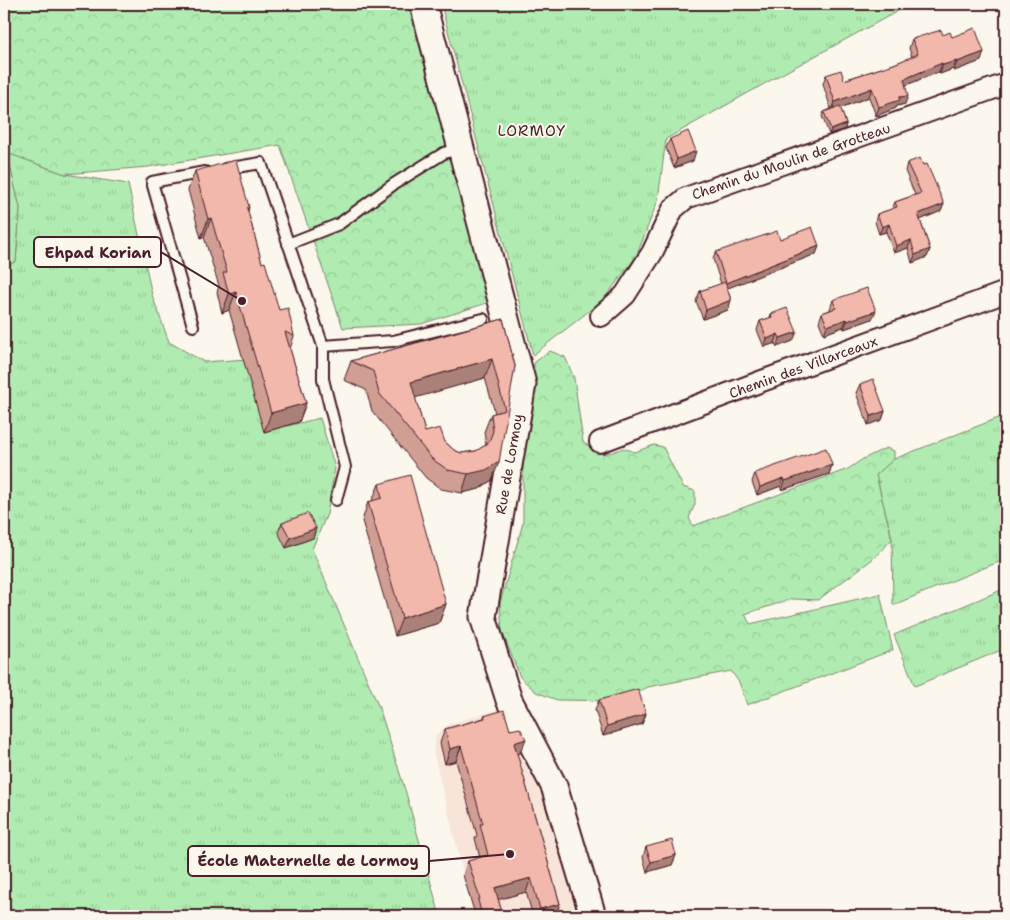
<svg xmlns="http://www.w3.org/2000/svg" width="1010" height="920" viewBox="0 0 1010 920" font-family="'Shantell Sans',sans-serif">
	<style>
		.built { fill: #f8e4d8 }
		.grass { fill: url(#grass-tufts); stroke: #7d866e }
		.forest { fill: url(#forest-crowns); stroke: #7d866e }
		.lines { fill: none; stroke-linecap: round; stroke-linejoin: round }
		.service-casing { stroke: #4a1f2b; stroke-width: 14 }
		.minor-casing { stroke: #4a1f2b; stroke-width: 24 }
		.tertiary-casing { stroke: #4a1f2b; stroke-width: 29 }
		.service { stroke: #fbf7ec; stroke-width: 10 }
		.minor { stroke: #fbf7ec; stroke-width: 20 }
		.tertiary { stroke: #fbf7ec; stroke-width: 25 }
		.wall { fill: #d09e93; stroke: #4a1f2b; fill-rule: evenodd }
		.shaded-wall { fill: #a98178; stroke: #4a1f2b }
		.building { fill: #f2b8ab; stroke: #4a1f2b; fill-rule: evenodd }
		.labels { text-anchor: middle; stroke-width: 4; stroke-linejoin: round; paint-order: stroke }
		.street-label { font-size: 14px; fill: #4a1f2b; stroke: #fbf7ec }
		.neighbourhood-label { font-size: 15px; letter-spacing: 1px; fill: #4a1f2b; stroke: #fbf7ec }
		.leader { fill: none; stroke: #4a1f2b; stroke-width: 2 }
		.callout-dot { fill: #4a1f2b; stroke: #fbf7ec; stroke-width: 2 }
		.callout { fill: #fbf7ec; stroke: #4a1f2b; stroke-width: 2 }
		.callout-label { font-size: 15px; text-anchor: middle; font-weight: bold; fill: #4a1f2b }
	</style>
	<defs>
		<pattern id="grass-tufts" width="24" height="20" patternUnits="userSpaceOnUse" patternTransform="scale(1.25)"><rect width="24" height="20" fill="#b0ecb1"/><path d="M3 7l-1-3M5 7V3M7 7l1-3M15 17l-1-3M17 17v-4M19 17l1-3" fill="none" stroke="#99ca98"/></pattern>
		<pattern id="forest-crowns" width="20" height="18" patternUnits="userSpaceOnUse" patternTransform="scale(1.25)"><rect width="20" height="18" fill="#b0ecb1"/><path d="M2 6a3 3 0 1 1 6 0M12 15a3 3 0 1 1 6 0" fill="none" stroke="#99ca98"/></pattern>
	</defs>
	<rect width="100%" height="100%" fill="#fbf7ec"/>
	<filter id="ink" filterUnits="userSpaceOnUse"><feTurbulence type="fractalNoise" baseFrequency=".02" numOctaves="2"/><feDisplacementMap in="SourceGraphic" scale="10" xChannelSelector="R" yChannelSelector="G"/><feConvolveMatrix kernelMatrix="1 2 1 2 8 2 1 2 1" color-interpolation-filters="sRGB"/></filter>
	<g filter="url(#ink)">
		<polygon class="built" points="503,708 544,793 580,916 474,916 433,751 436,735 449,724"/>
		<g class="grass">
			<polygon points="441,4 911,4 780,75 666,139 658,200 636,257 603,300 533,355"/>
			<polygon points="6,152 65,174 128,184 152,295 169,342 204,362 247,359 267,431 320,418 335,468 327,514 312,549 380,710 406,793 440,916 4,916 4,268 16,261 20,208"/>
			<polygon points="1006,415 1006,559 893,605 892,539 876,475 894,459"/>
			<polygon points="1006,588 1006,648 915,686 894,635"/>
		</g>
		<g class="forest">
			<polygon points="4,4 408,4 490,302 421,324 343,328 280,145 148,167 65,174 7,153 20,208 16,261 4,268"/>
			<path d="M550 351 565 357 574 378 583 442C599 454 603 457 623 448L635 452 654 445 663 447 683 487 695 491V504L689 518 693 526 848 469 863 459 886 448 894 451V459L876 475 892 539 874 558 818 600 792 599 745 614 750 624 880 594 893 650 747 705 739 682 731 671 648 687 640 691 626 701 557 700 536 692 520 677 502 631 500 603 523 523V469L527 384 535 362Z"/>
		</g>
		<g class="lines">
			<defs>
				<g id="service">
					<polyline points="225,169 261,163 323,346 393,341 483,319"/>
					<polyline points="288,244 339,224 394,184 444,153 461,148"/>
					<polyline points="193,326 152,182 205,172"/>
					<polyline points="323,346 323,379 345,467 336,500"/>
				</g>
				<g id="minor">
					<polyline points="601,316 625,295 652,253 673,209 686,198 1006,84"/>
					<polyline points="600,442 762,381 1006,292"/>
				</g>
				<polyline id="tertiary" points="423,4 523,384 483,617 509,700 554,786 593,916"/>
			</defs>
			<use href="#service" class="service-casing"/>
			<use href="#minor" class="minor-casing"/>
			<use href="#tertiary" class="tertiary-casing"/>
			<use href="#service" class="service"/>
			<use href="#minor" class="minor"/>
			<use href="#tertiary" class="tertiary"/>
		</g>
		<g class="wall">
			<polygon points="943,35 952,37 981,61 954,71 953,69 940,74 939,72 906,85 905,104 897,106 896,108 876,116 869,97 840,108 846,124 845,129 829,134 822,116 824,112 831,109 823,84 826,75 844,80 894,64 912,57 909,48 912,39"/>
			<polygon points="670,139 693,161 674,168 666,148"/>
			<polygon points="907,163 923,165 944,204 941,211 920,220 930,249 927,257 912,263 908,248 894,253 886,232 879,234 875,222 877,214 892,209 895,202 915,195 905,171"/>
			<polygon points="195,171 249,207 248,212 262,263 279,310 294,336 290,349 306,403 299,422 264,432 229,310 222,313 217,292 219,286 204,237 201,238 188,190"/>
			<polygon points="780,239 819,246 816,254 727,288 731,300 728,310 703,319 696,301 700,291 721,284 713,259 716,252"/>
			<polygon points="833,300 872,319 844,329 843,327 824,334 819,322 822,313 830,310 830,309"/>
			<polygon points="771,314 793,341 777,347 775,343 764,347 757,330 760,321 770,318"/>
			<path d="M503 319 515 366 492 480 479 489 462 493 441 489 426 478 372 411 366 390 344 380 351 361ZM485 378 495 413 491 414 484 432 486 445 476 451 461 453 454 450 445 442 425 432 415 397Z"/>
			<polygon points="860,384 885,411 882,420 868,425 856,393"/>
			<polygon points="832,465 829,474 782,490 781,486 757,495 752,482 755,473"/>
			<polygon points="379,484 446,604 439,623 395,636 362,521 368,502 372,501"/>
			<polygon points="282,523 316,528 313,538 286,548 278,532"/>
			<polygon points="599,700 646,714 642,724 603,736 595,710"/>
			<polygon points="484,716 510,730 520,753 517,754 560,904 555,916 533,916 526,892 498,899 503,916 474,916 473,914 474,911 463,875 468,861 480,858 475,838 477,835 456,761 445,764 440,743 445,729 484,718"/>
			<polygon points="646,847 676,855 672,865 647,872 643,857"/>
		</g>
		<g class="shaded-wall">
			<polygon points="955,4 963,4 954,7"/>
			<polygon points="984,52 981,61 954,71 957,62"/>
			<polygon points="956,61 953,69 940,74 943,65"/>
			<polygon points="942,63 939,72 901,87 904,79"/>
			<polygon points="872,88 869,97 832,111 835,102"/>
			<polygon points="908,96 905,104 897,106 896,108 876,116 879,107 899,97"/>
			<polygon points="846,124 845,129 829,134 831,130"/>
			<polygon points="696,151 693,161 674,168 677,159"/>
			<polygon points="944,204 941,211 915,222 918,214"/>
			<polygon points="211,218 204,237 201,238 208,219"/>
			<polygon points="889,224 886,232 879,234 882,227"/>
			<polygon points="911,240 908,248 894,253 896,246"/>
			<polygon points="819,246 816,254 723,290 726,283"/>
			<polygon points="930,249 927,257 912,263 915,255"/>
			<polygon points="236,292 229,310 222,313 229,294"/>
			<polygon points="731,300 728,310 703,319 706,310"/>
			<polygon points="876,311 872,319 844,329 847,321"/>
			<polygon points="847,319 843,327 824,334 827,326"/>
			<polygon points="797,332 793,341 777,347 780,338"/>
			<polygon points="778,334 775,343 764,347 767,339"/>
			<polygon points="492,359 485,378 404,401 411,382"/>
			<polygon points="306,403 299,422 264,432 271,413"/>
			<polygon points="885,411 882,420 868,425 871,416"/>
			<polygon points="499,462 492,480 479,489 462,493 468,474"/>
			<polygon points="832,465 829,474 782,490 785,481"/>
			<polygon points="784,478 781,486 757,495 760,487"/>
			<polygon points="316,528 313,538 286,548 290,538"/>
			<polygon points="446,604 439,623 395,636 402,618"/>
			<polygon points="646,714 642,724 603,736 607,726"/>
			<polygon points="526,739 520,753 509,757 514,743"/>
			<polygon points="461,746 456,761 445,764 450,749"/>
			<polygon points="676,855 672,865 647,872 651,862"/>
			<polygon points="531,878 526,892 490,902 495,888"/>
			<polygon points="560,904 555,916 537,916 540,909"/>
		</g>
		<g class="building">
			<polygon points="975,28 984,52 957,62 956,61 943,65 942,63 904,79 908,96 899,97 900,100 879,107 872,88 835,102 826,75 841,70 844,80 894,64 918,54 912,39 941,30 943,35 950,32 952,37"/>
			<polygon points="840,106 846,124 831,130 824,112"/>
			<polygon points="688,131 696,151 677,159 670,139"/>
			<polygon points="920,158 923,165 927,164 944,204 918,214 930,249 915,255 911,240 896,246 889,224 882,227 877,214 897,207 895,202 921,193 907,163"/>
			<polygon points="236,160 249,207 247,208 262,263 265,262 279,310 288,308 294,336 285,332 306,403 271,413 236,292 229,294 223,273 227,272 211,218 208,219 195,171"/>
			<polygon points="812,227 819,246 726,283 716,252 777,231 780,239"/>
			<polygon points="725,282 731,300 706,310 700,291"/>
			<polygon points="867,288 876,311 847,321 847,319 827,326 822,313 836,308 833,300"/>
			<polygon points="787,308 797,332 780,338 778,334 767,339 760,321 772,317 771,314"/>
			<path d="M503 319 515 366 499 462 486 470 468 474 448 470 432 459 379 393 373 371 351 361ZM492 359 505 410 491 414 493 431 490 439 487 444 476 451 461 453 454 450 445 442 440 428 425 432 411 382Z"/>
			<polygon points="873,379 885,411 871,416 860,384"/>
			<polygon points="826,448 832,465 785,481 784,478 760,487 755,473"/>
			<polygon points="410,475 446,604 402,618 368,502 382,498 379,484"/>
			<polygon points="308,513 316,528 290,538 282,523"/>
			<polygon points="638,689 646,714 607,726 599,700"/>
			<polygon points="504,710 510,730 520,728 526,739 514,743 560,904 540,909 531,878 495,888 503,916 482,916 478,900 480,899 468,861 488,855 480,824 483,824 461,746 450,749 445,729 485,718 484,716"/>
			<polygon points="672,840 676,855 651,862 646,847"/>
		</g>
	</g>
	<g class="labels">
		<g class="street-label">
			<text transform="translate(791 161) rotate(-19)" y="5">Chemin du Moulin de Grotteau</text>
			<text transform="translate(803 367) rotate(-20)" y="5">Chemin des Villarceaux</text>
			<text transform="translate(509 464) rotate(-80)" y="5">Rue de Lormoy</text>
		</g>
		<g class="neighbourhood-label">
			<text x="532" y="136">LORMOY</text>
		</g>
	</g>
	<path class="leader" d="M242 301L161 252M510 854L429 861"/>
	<g class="callout-dot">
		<circle cx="242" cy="301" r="5"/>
		<circle cx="510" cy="854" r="5"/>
	</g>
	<g class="callout">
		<rect x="34" y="237" width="127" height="30" rx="5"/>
		<rect x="188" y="846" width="241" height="30" rx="5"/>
	</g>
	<g class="callout-label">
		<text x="98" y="258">Ehpad Korian</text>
		<text x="308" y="866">École Maternelle de Lormoy</text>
	</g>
	<rect width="1010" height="920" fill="none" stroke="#fbf7ec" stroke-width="20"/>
	<rect x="10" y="10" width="990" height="900" fill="none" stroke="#4a1f2b" stroke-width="2" filter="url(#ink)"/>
</svg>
